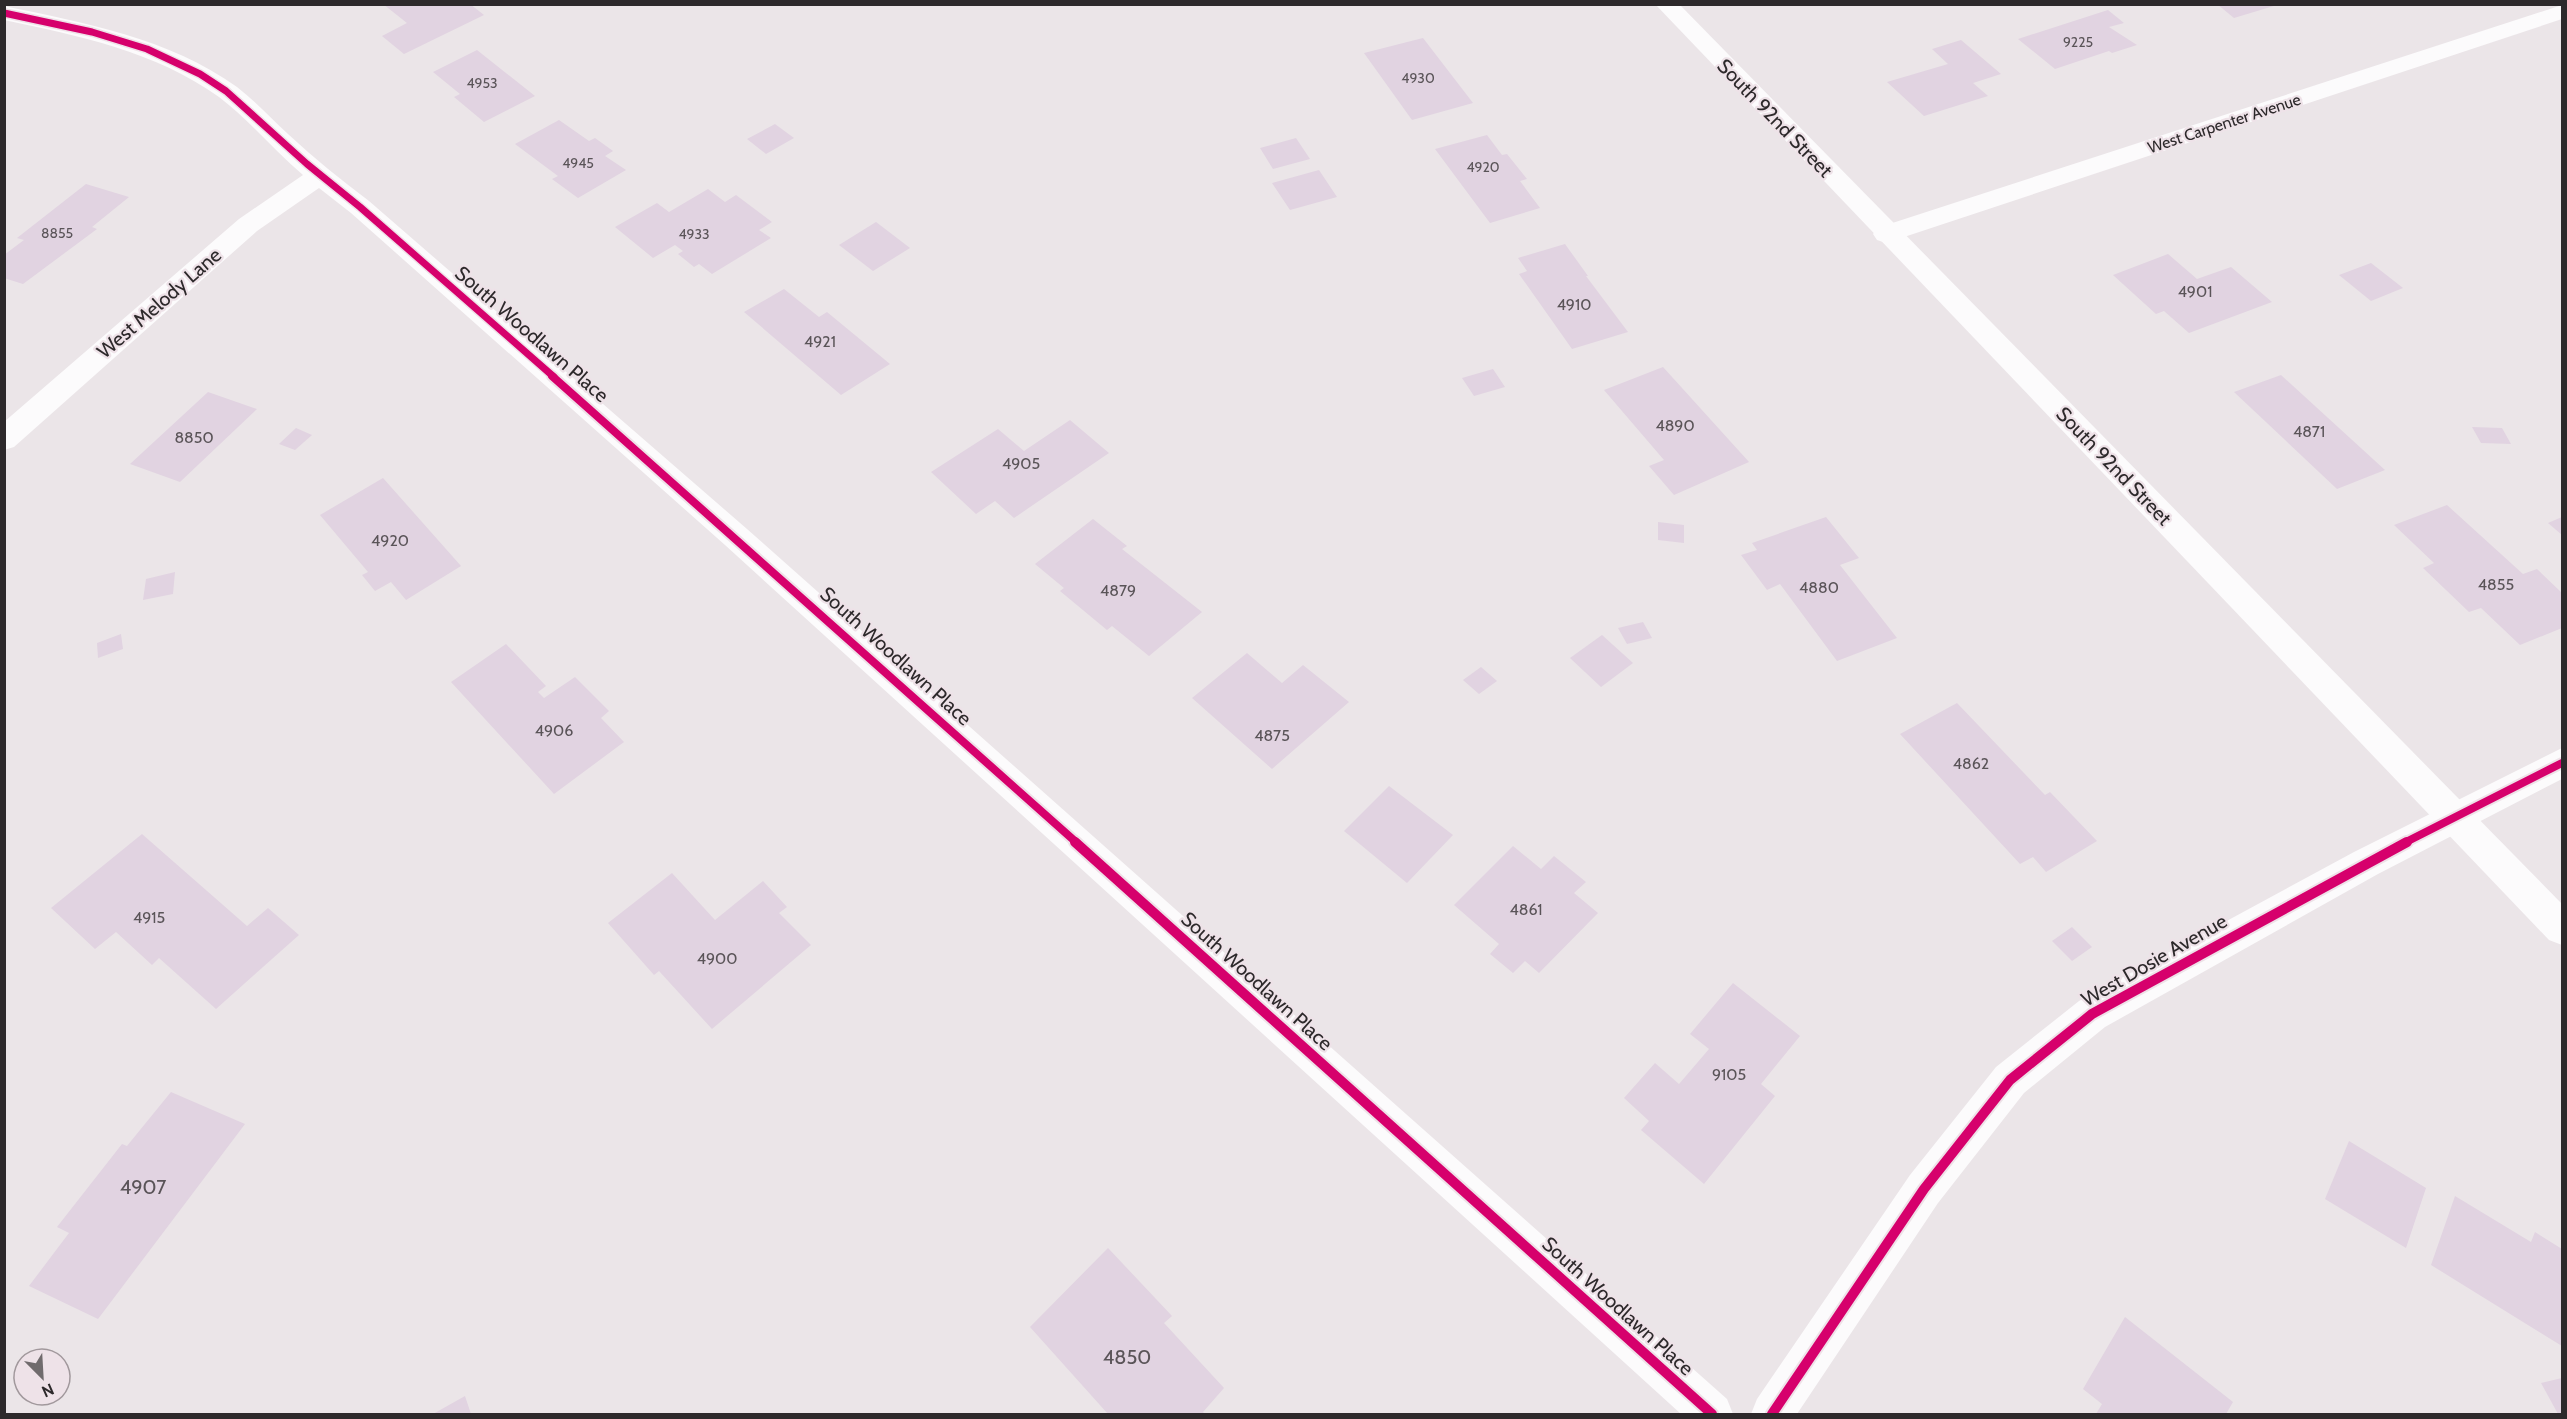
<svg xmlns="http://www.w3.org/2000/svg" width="2567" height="1419" viewBox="0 0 2567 1419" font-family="Cabin,sans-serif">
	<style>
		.building { fill: #e1d3e1 }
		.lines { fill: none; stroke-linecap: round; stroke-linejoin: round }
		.minor { fill: #fcfbfc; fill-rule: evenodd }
		.secondary { fill: #fcfbfc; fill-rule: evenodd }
		.cycleway-far2-casing { stroke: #eee2e8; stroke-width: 10 }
		.cycleway-far1-casing { stroke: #eee2e8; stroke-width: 12 }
		.cycleway-casing { stroke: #eee2e8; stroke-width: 14 }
		.cycleway-far2 { stroke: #d6006c; stroke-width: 7 }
		.cycleway-far1 { stroke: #d6006c; stroke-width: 8 }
		.cycleway { stroke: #d6006c; stroke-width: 10 }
		.labels { text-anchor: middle; stroke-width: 4.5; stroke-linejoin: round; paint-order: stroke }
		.far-number-label { font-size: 14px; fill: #5a5458 }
		.far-street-label { font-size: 16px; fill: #2d292b; stroke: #eee2e8 }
		.number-label { font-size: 16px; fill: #5a5458 }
		.street-label { font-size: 20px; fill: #2d292b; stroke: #eee2e8 }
		.near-number-label { font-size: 20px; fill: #5a5458 }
	</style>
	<rect width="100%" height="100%" fill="#ebe5e8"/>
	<g class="building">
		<polygon points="383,4 470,4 484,15 404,54 382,36 407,23"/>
		<polygon points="2217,4 2277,4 2277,5 2234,18"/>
		<polygon points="2108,10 2124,23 2109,27 2137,45 2112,53 2109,51 2055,69 2018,39"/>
		<polygon points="1423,38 1473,103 1412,120 1364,53"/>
		<polygon points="1961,40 2001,74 1973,83 1988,96 1924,116 1887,82 1948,64 1932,49"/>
		<polygon points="477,50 535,96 484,122 454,97 460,94 433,72"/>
		<polygon points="559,120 589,141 595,138 613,151 605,156 626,170 578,198 552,179 558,176 515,144"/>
		<polygon points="775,124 794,138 766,154 747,139"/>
		<polygon points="1487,135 1502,155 1507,154 1527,179 1520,181 1540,208 1490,223 1435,149"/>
		<polygon points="1296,138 1310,159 1273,169 1260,148"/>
		<polygon points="1319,170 1337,197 1290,210 1272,183"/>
		<polygon points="86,184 129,197 92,227 97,229 23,284 4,278 4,255 24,240 17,238"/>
		<polygon points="708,189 725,202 736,195 772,222 759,230 771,238 712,274 699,264 694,267 678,254 683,251 675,245 653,258 615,227 657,203 669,212"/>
		<polygon points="876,222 910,248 873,271 839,245"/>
		<polygon points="1565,244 1588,276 1586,276 1628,332 1572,349 1519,274 1527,271 1518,258"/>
		<polygon points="2168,254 2197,279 2231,267 2272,302 2189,333 2164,311 2156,314 2113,275"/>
		<polygon points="2371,263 2403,288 2371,301 2339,275"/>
		<polygon points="784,289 819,317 827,312 890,364 841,395 744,312"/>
		<polygon points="1663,367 1749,462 1674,495 1649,466 1664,460 1604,390"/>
		<polygon points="1493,369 1505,387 1474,396 1462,378"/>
		<polygon points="2281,375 2385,470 2337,489 2234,392"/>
		<polygon points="208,392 257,409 180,482 130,464"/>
		<polygon points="1070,420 1109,453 1014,518 995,501 976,514 931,472 998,429 1024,451"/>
		<polygon points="2472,427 2502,428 2511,444 2481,443"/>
		<polygon points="296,428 312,435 295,450 279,444"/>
		<polygon points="383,478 461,566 406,600 391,582 375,591 362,575 368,572 320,515"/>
		<polygon points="2447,505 2523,574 2537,569 2562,593 2562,628 2520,645 2481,608 2469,612 2423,568 2434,563 2394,525"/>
		<polygon points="1826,517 1859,558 1840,565 1897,638 1837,661 1780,584 1767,590 1741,555 1757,550 1752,543"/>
		<polygon points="2562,517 2562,535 2548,523"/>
		<polygon points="1093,519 1127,546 1122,549 1202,612 1149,656 1112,626 1107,630 1060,591 1064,588 1035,564"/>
		<polygon points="1658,522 1684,525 1684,543 1658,540"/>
		<polygon points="175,572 173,594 143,600 146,579"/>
		<polygon points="1643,622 1652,638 1627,644 1618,628"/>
		<polygon points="121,634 123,649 98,658 97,643"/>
		<polygon points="1602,635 1633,663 1601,687 1570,658"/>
		<polygon points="506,644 546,686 538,692 544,698 575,677 609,711 601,718 624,742 554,794 451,682"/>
		<polygon points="1247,653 1282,683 1303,665 1349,702 1272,769 1192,698"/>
		<polygon points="1481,667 1497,681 1479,694 1463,680"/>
		<polygon points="1957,703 2045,795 2050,792 2097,841 2046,872 2033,857 2020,864 1900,734"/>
		<polygon points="1389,786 1453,835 1407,883 1344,831"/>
		<polygon points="142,834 247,926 268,908 299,935 216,1009 159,958 152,965 116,932 95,949 51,908"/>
		<polygon points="1513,846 1541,869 1554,856 1586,882 1574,893 1598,913 1539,973 1525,961 1513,973 1490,954 1499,944 1454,905"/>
		<polygon points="672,873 715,920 763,881 787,907 779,913 811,945 712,1029 659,971 654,975 608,923"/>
		<polygon points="2072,927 2092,947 2072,961 2052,941"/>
		<polygon points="1733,983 1800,1036 1761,1084 1775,1096 1704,1184 1641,1130 1649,1121 1624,1098 1655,1063 1679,1084 1709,1049 1690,1034"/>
		<polygon points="171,1092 245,1124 98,1319 29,1286 69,1233 57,1227 122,1144 127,1146"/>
		<polygon points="2349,1141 2426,1188 2406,1248 2325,1199"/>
		<polygon points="2455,1196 2531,1242 2535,1232 2562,1249 2562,1346 2431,1265"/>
		<polygon points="1108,1248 1172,1316 1164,1323 1224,1388 1203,1412 1205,1414 1108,1414 1030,1327"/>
		<polygon points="2125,1317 2233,1402 2226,1414 2096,1414 2102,1404 2083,1389"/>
		<polygon points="2562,1378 2562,1414 2558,1414 2541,1383"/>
		<polygon points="465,1396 471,1414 433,1414"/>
	</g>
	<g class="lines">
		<g class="minor">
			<polygon points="2562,5 2562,19 1895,240 1886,243 1877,240 1873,234 1877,228"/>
			<path d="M4 6C85 23 169 38 237 87 255 101 271 118 288 134 314 158 341 180 369 201L747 529 1727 1399 1733 1414H1681L725 545 351 213 319 188 257 231 14 447 4 450V422L239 219 303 175C274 150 249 120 219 97 155 51 79 36 4 20Z"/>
			<polygon points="2562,748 2562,779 2378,874 2105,1027 2024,1093 1938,1203 1797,1414 1751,1414 1757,1399 1910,1175 1996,1067 2079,1001 2354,852"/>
		</g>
		<polygon class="secondary" points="1655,4 1679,4 2562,904 2562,945 2549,940"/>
		<defs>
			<polyline id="cycleway-far2" points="4,13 92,32 147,49 200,74 226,91 307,164 360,207 554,377"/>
			<g id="cycleway-far1">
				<polyline points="552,376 1077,843"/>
				<polyline points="2404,843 2562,763"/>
			</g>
			<g id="cycleway">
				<polyline points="1075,842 1712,1414"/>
				<polyline points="1772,1414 1924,1189 2010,1080 2092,1014 2407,842"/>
			</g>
		</defs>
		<use href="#cycleway-far2" class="cycleway-far2-casing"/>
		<use href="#cycleway-far1" class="cycleway-far1-casing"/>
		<use href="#cycleway" class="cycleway-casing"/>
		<use href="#cycleway-far2" class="cycleway-far2"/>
		<use href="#cycleway-far1" class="cycleway-far1"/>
		<use href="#cycleway" class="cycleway"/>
	</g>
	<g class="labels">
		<g class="far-number-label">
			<text x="2078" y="47">9225</text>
			<text x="1418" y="83">4930</text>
			<text x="482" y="88">4953</text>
			<text x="578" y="168">4945</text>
			<text x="1483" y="172">4920</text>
			<text x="57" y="238">8855</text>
			<text x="694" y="239">4933</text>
		</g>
		<g class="far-street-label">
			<text transform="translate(2224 123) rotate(-18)" y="6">West Carpenter Avenue</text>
		</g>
		<g class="number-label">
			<text x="2195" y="297">4901</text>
			<text x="1574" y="310">4910</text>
			<text x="820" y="347">4921</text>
			<text x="1675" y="431">4890</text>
			<text x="2309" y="437">4871</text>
			<text x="194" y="443">8850</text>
			<text x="1021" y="469">4905</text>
			<text x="390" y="546">4920</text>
			<text x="2496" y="590">4855</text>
			<text x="1819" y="593">4880</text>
			<text x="1118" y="596">4879</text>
			<text x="554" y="736">4906</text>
			<text x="1272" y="741">4875</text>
			<text x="1971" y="769">4862</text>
			<text x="1526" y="915">4861</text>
			<text x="149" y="923">4915</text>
			<text x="717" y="964">4900</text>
			<text x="1729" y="1080">9105</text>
		</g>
		<g class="street-label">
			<text transform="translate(1775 118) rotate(46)" y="7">South 92nd Street</text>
			<text transform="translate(159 303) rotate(-41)" y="7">West Melody Lane</text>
			<text transform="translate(532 334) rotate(41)" y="7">South Woodlawn Place</text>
			<text transform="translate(2114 466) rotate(46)" y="7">South 92nd Street</text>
			<text transform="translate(896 656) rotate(42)" y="7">South Woodlawn Place</text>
			<text transform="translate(2154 960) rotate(-30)" y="7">West Dosie Avenue</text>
			<text transform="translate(1257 981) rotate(42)" y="7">South Woodlawn Place</text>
			<text transform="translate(1618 1306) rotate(42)" y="7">South Woodlawn Place</text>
		</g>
		<g class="near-number-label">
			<text x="143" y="1194">4907</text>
			<text x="1127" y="1364">4850</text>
		</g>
	</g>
	<rect width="2567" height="1419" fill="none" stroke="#2d292b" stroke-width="12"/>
	<g transform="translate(42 1377) rotate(156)"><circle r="28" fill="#eee2e8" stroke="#a1989c" stroke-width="1.5"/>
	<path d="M0-4.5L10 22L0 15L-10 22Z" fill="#706b6d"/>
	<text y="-9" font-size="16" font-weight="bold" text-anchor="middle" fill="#2d292b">N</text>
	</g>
</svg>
